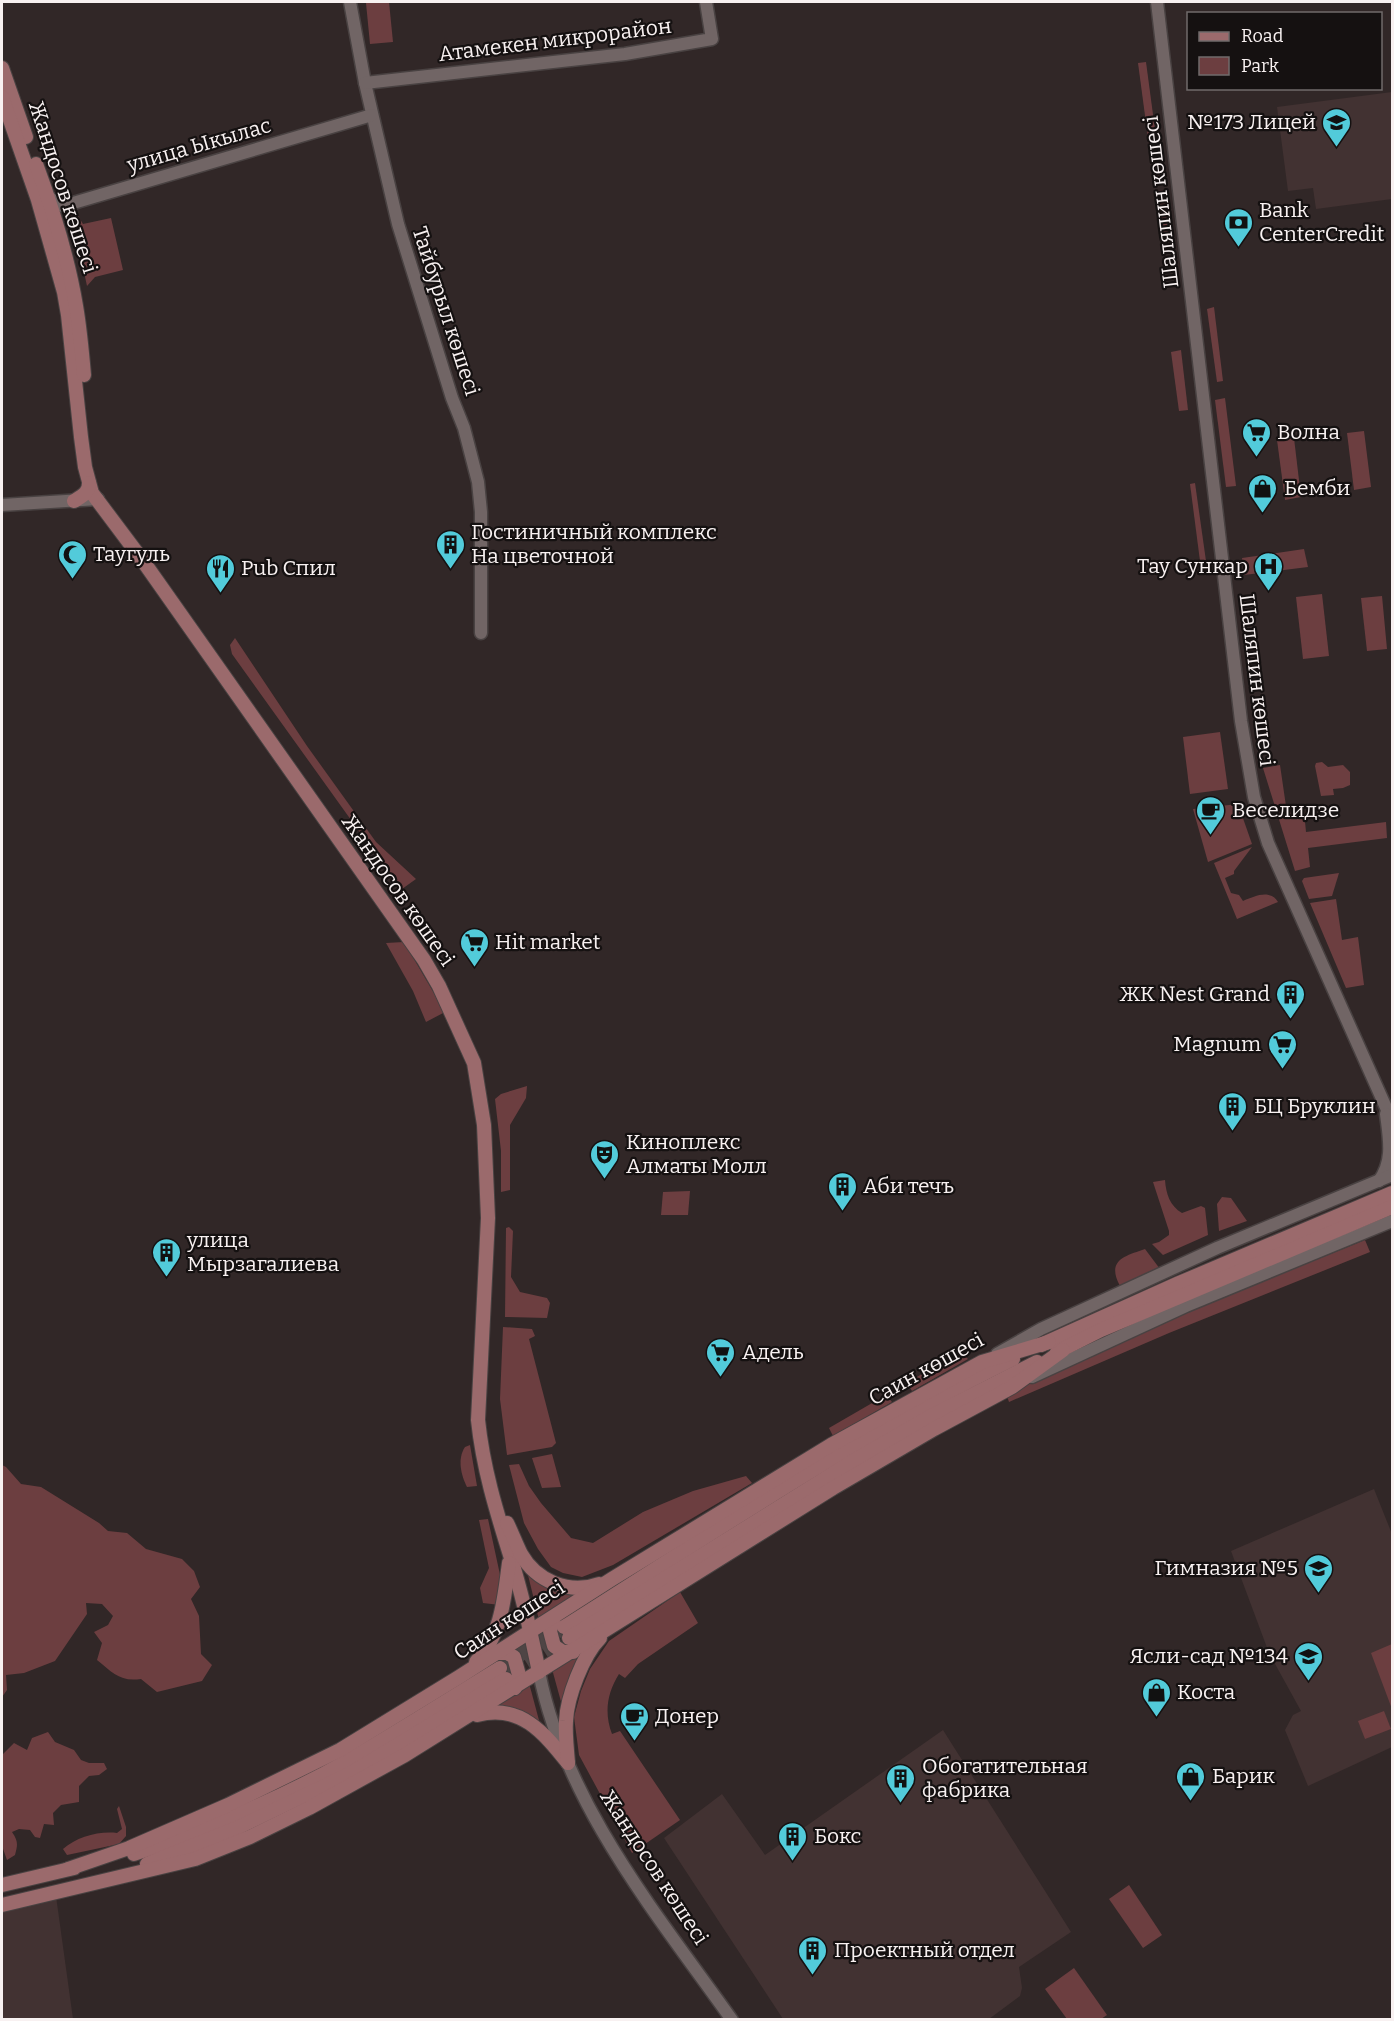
<svg xmlns="http://www.w3.org/2000/svg" width="1394" height="2021" viewBox="0 0 1394 2021" font-family="Bitter,serif">
	<style>
		.built { fill: #423232 }
		.green { fill: #6c3e40 }
		.lines { fill: none; stroke-linecap: round; stroke-linejoin: round }
		.primary-tunnel { stroke: #4f4545; stroke-width: 14; stroke-dasharray: 14 7; stroke-linecap: butt }
		.secondary-casing { stroke: #494242; stroke-width: 15 }
		.primary-casing { stroke: #494242; stroke-width: 16 }
		.secondary { stroke: #716565; stroke-width: 12 }
		.primary { stroke: #9b6a6c; stroke-width: 14 }
		.labels { text-anchor: middle; stroke-width: 4.5; stroke-linejoin: round; paint-order: stroke }
		.street-label { font-size: 21px; fill: #f8f1f1; stroke: #151111 }
		.poi-label { font-size: 21px; fill: #f8f1f1; stroke: #151111; text-anchor: start }
	</style>
	<rect width="100%" height="100%" fill="#312727"/>
	<g class="built">
		<polygon points="1392,92 1392,199 1316,209 1313,188 1288,191 1277,107"/>
		<polygon points="1374,1489 1392,1534 1392,1747 1308,1786 1285,1730 1293,1715 1301,1711 1269,1653 1231,1551"/>
		<polygon points="943,1730 1071,1932 1019,1967 1022,1988 1020,1996 989,2019 783,2019 664,1838 722,1794 765,1855"/>
		<polygon points="56,1896 73,2019 2,2020 2,1912"/>
	</g>
	<g class="green">
		<polygon points="389,2 393,42 370,44 366,3"/>
		<polygon points="1146,62 1162,182 1154,183 1138,63"/>
		<polygon points="1163,190 1168,234 1160,235 1155,191"/>
		<polygon points="74,209 83,224 111,218 123,270 95,277 87,286 78,244 66,213"/>
		<polygon points="1214,307 1223,381 1217,382 1207,309"/>
		<polygon points="1181,350 1188,410 1179,411 1171,352"/>
		<polygon points="1225,398 1236,486 1226,487 1215,400"/>
		<polygon points="1364,431 1371,487 1354,490 1347,433"/>
		<polygon points="1294,438 1301,497 1285,500 1277,440"/>
		<polygon points="1195,483 1206,561 1200,561 1190,484"/>
		<polygon points="1304,549 1308,567 1244,575 1242,558"/>
		<polygon points="1322,594 1329,656 1303,659 1296,597"/>
		<polygon points="1382,596 1387,649 1367,651 1361,598"/>
		<polygon points="235,638 307,746 376,842 416,879 402,889 384,866 232,654 230,645"/>
		<polygon points="1220,732 1228,789 1190,794 1183,737"/>
		<polygon points="1322,762 1328,767 1343,765 1350,772 1350,785 1343,788 1333,789 1334,795 1321,796 1315,766 1316,763"/>
		<polygon points="1280,765 1287,813 1304,811 1306,832 1386,822 1387,838 1308,848 1310,867 1295,871 1263,768"/>
		<polygon points="1238,804 1252,844 1208,862 1193,809"/>
		<path d="M1252 847 1234 871V874L1225 878 1231 893 1239 895 1243 901C1255 896 1270 889 1278 902L1237 919 1214 863Z"/>
		<polygon points="1339,873 1332,896 1309,899 1302,881 1304,878"/>
		<polygon points="1336,899 1342,940 1358,937 1364,985 1346,988 1310,903"/>
		<polygon points="404,942 445,1012 426,1022 413,991 386,943"/>
		<polygon points="527,1086 526,1098 510,1125 510,1190 501,1192 501,1151 495,1099 501,1094"/>
		<path d="M1165 1180C1166 1194 1170 1206 1182 1213L1201 1206 1205 1208 1208 1235 1163 1255 1152 1244 1159 1242 1169 1235V1231L1153 1182Z"/>
		<polygon points="690,1191 688,1215 661,1215 663,1192"/>
		<polygon points="1222,1197 1231,1198 1247,1221 1219,1231 1217,1204"/>
		<polygon points="509,1227 513,1231 511,1277 520,1292 547,1298 550,1303 547,1318 505,1317 506,1228"/>
		<polygon points="1365,1240 1370,1252 1169,1333 1009,1402 1006,1393 1159,1323"/>
		<path d="M1145 1249 1160 1269 1120 1286C1106 1260 1125 1256 1145 1249Z"/>
		<polygon points="503,1327 532,1329 535,1336 529,1339 556,1443 552,1447 507,1455 500,1399"/>
		<polygon points="960,1351 968,1359 912,1391 907,1383"/>
		<polygon points="886,1395 892,1402 833,1436 829,1428"/>
		<path d="M470 1445 477 1486 467 1487C461 1475 457 1459 465 1447Z"/>
		<polygon points="552,1454 561,1487 542,1488 532,1458"/>
		<polygon points="519,1464 529,1486 541,1503 571,1538 593,1543 643,1512 693,1491 746,1476 752,1483 613,1565 582,1577 563,1573 551,1567 538,1549 524,1523 509,1465"/>
		<path d="M2 1465 6 1467 21 1484 41 1487 99 1523 108 1531 127 1533 146 1549 182 1559 194 1571 200 1587 191 1599 199 1616 201 1654 212 1665 202 1681 157 1692 141 1679C120 1682 113 1673 97 1660L102 1643 94 1632 108 1625 113 1616 102 1604 86 1603 87 1614 55 1661 24 1673 6 1675 7 1690 2 1697Z"/>
		<polygon points="488,1519 502,1584 500,1605 483,1603 480,1588 489,1568 479,1520"/>
		<path d="M527 1571C541 1587 559 1590 579 1595L539 1620Z"/>
		<path d="M680 1592 698 1623 638 1664 625 1678 619 1674C607 1693 604 1713 612 1734L620 1731 680 1820 632 1853 579 1755 574 1717 581 1691 590 1669 609 1641Z"/>
		<polygon points="1392,1644 1392,1709 1371,1653"/>
		<polygon points="588,1647 563,1709 552,1669"/>
		<polygon points="529,1683 540,1724 492,1707"/>
		<polygon points="1384,1711 1391,1729 1365,1739 1358,1721"/>
		<path d="M48 1732 55 1742 74 1750 81 1760 89 1763H104L107 1769 99 1775 89 1776 79 1786V1802L61 1805 53 1813 54 1825 44 1824 40 1838 35 1837 30 1830 19 1829 12 1832C18 1841 18 1844 15 1855L7 1860 2 1846V1755L14 1743 27 1750 32 1738Z"/>
		<path d="M119 1806 126 1827V1836L119 1844 67 1855 63 1849C77 1837 98 1831 117 1833L122 1829 117 1809Z"/>
		<polygon points="1129,1885 1162,1935 1143,1948 1109,1899"/>
		<polygon points="1074,1968 1107,2015 1101,2019 1067,2019 1045,1989"/>
	</g>
	<g class="lines">
		<g class="primary-tunnel">
			<polyline points="500,1668 559,1629"/>
			<polyline points="510,1676 565,1641"/>
		</g>
		<defs>
			<g id="secondary">
				<polyline points="350,2 365,83 398,224 452,398 464,428 478,482 481,512 481,633"/>
				<polyline points="1157,2 1241,721 1254,797 1268,843 1392,1121"/>
				<polyline points="365,83 625,54 712,39 706,2"/>
				<polyline points="44,198 48,197 63,206 372,115"/>
				<polyline points="2,505 98,499"/>
				<path d="M1379 1181C1394 1160 1389 1139 1386 1114"/>
				<polyline points="997,1354 1041,1329 1217,1248 1392,1175"/>
				<polyline points="1032,1377 1186,1306 1392,1221"/>
				<path d="M539 1672C565 1804 656 1913 732 2020"/>
			</g>
			<g id="primary">
				<polyline points="2,68 26,137"/>
				<path d="M2 97 38 200 64 292 68 315 81 437 85 467 92 493 143 561 424 960 439 986 474 1063 484 1125 488 1218 478 1420C483 1468 496 1510 510 1555 522 1594 531 1633 539 1672"/>
				<path d="M36 164C53 210 68 257 76 306 80 329 82 352 84 375"/>
				<path d="M74 501C82 496 89 493 89 483"/>
				<polyline points="1041,1345 1179,1283 1392,1193"/>
				<polyline points="1057,1352 1101,1330 1392,1207"/>
				<path d="M507 1523C512 1533 516 1544 521 1554 536 1581 569 1595 599 1584"/>
				<polyline points="554,1617 550,1631 554,1646 563,1652 573,1652"/>
				<path d="M564 1627C711 1534 857 1436 1013 1359"/>
				<polyline points="569,1638 853,1461 931,1416 1037,1362"/>
				<polyline points="498,1653 507,1653 514,1657 519,1675 515,1688"/>
				<path d="M476 1662C502 1634 504 1599 509 1563"/>
				<path d="M477 1715C520 1703 544 1733 568 1763"/>
				<path d="M568 1763C567 1749 565 1734 566 1721 567 1697 583 1655 600 1638"/>
				<path d="M134 1854C207 1829 280 1799 347 1761 399 1731 449 1699 500 1668"/>
				<polyline points="147,1864 237,1828 351,1773 506,1679"/>
				<polyline points="68,1869 129,1848 228,1805 340,1750 459,1677 612,1579 831,1445 982,1362 1049,1342"/>
				<polyline points="2,1885 74,1868"/>
				<polyline points="2,1905 195,1859 250,1837 309,1808 405,1755 833,1488 934,1429 1012,1387 1063,1350"/>
			</g>
		</defs>
		<use href="#secondary" class="secondary-casing"/>
		<use href="#primary" class="primary-casing"/>
		<use href="#secondary" class="secondary"/>
		<use href="#primary" class="primary"/>
	</g>
	<defs>
		<symbol id="school-pin" viewBox="-11 -11 22 30"><path d="M0 17L-7.5 6A9.5 9.5 0 1 1 7.5 6Z" fill="#52cbda" stroke="#151111"/><path d="M0-5L7-2L0 1L-7-2ZM-4 1L0 2.5L4 1V4Q0 6-4 4Z" fill="#111"/></symbol>
		<symbol id="bank-pin" viewBox="-11 -11 22 30"><path d="M0 17L-7.5 6A9.5 9.5 0 1 1 7.5 6Z" fill="#52cbda" stroke="#151111"/><path d="M-6-4H6V4H-6ZM0-2.3a2.3 2.3 0 1 0 0 4.6a2.3 2.3 0 1 0 0-4.6Z" fill="#111"/></symbol>
		<symbol id="supermarket-pin" viewBox="-11 -11 22 30"><path d="M0 17L-7.5 6A9.5 9.5 0 1 1 7.5 6Z" fill="#52cbda" stroke="#151111"/><path d="M-6-5.5h2.5l.6 2H6L4.5 2H-2.5L-4.4-4H-6ZM-1.5 3.2a1.3 1.3 0 1 0 .1 0ZM3 3.2a1.3 1.3 0 1 0 .1 0Z" fill="#111"/></symbol>
		<symbol id="shop-pin" viewBox="-11 -11 22 30"><path d="M0 17L-7.5 6A9.5 9.5 0 1 1 7.5 6Z" fill="#52cbda" stroke="#151111"/><path d="M-5-2.5h2.3a2.7 3.5 0 0 1 5.4 0H5L5.5 6h-11ZM-1.5-2.5h3a1.5 2.3 0 0 0-3 0Z" fill="#111"/></symbol>
		<symbol id="building-pin" viewBox="-11 -11 22 30"><path d="M0 17L-7.5 6A9.5 9.5 0 1 1 7.5 6Z" fill="#52cbda" stroke="#151111"/><path d="M-4-6H4V6H1V3H-1V6H-4ZM-2.5-4.3h1.7v1.8h-1.7ZM.8-4.3h1.7v1.8H.8ZM-2.5-1h1.7V.8h-1.7ZM.8-1h1.7V.8H.8Z" fill="#111"/></symbol>
		<symbol id="mosque-pin" viewBox="-11 -11 22 30"><path d="M0 17L-7.5 6A9.5 9.5 0 1 1 7.5 6Z" fill="#52cbda" stroke="#151111"/><path d="M3.5-4.9A6 6 0 1 0 3.5 4.9A5 5 0 1 1 3.5-4.9Z" fill="#111"/></symbol>
		<symbol id="hospital-pin" viewBox="-11 -11 22 30"><path d="M0 17L-7.5 6A9.5 9.5 0 1 1 7.5 6Z" fill="#52cbda" stroke="#151111"/><path d="M-5-5h3v3.5h4V-5h3V5h-3V1.5h-4V5h-3Z" fill="#111"/></symbol>
		<symbol id="restaurant-pin" viewBox="-11 -11 22 30"><path d="M0 17L-7.5 6A9.5 9.5 0 1 1 7.5 6Z" fill="#52cbda" stroke="#151111"/><path d="M-5-6h1v4h1v-4h1v4h1v-4h1v5L-1.5 .5V6h-2V.5L-5-1ZM5-6V6H3V1.5H1.5Q1.5-4 5-6Z" fill="#111"/></symbol>
		<symbol id="cafe-pin" viewBox="-11 -11 22 30"><path d="M0 17L-7.5 6A9.5 9.5 0 1 1 7.5 6Z" fill="#52cbda" stroke="#151111"/><path d="M-5.5-4.5H6V0H3Q3 3.5 0 3.5H-2.5Q-5.5 3.5-5.5 0ZM3-3.2v2h1.7v-2ZM-6 4.5H4V6H-6Z" fill="#111"/></symbol>
		<symbol id="theatre-pin" viewBox="-11 -11 22 30"><path d="M0 17L-7.5 6A9.5 9.5 0 1 1 7.5 6Z" fill="#52cbda" stroke="#151111"/><path d="M-5-5.5Q0-4 5-5.5V0Q5 5 0 6Q-5 5-5 0ZM-3.3-2.5H-1v1.5H-3.3ZM1-2.5H3.3v1.5H1ZM-2.8 1Q0 5.5 2.8 1Z" fill="#111"/></symbol>
	</defs>
	<g fill-rule="evenodd">
		<use href="#school-pin" x="1320" y="106" width="33" height="45"/>
		<use href="#bank-pin" x="1222" y="206" width="33" height="45"/>
		<use href="#supermarket-pin" x="1240" y="416" width="33" height="45"/>
		<use href="#shop-pin" x="1246" y="472" width="33" height="45"/>
		<use href="#building-pin" x="434" y="528" width="33" height="45"/>
		<use href="#mosque-pin" x="56" y="538" width="33" height="45"/>
		<use href="#hospital-pin" x="1252" y="550" width="33" height="45"/>
		<use href="#restaurant-pin" x="204" y="552" width="33" height="45"/>
		<use href="#cafe-pin" x="1194" y="794" width="33" height="45"/>
		<use href="#supermarket-pin" x="458" y="926" width="33" height="45"/>
		<use href="#building-pin" x="1274" y="978" width="33" height="45"/>
		<use href="#supermarket-pin" x="1266" y="1028" width="33" height="45"/>
		<use href="#building-pin" x="1216" y="1090" width="33" height="45"/>
		<use href="#theatre-pin" x="588" y="1138" width="33" height="45"/>
		<use href="#building-pin" x="826" y="1170" width="33" height="45"/>
		<use href="#building-pin" x="150" y="1236" width="33" height="45"/>
		<use href="#supermarket-pin" x="704" y="1336" width="33" height="45"/>
		<use href="#school-pin" x="1302" y="1552" width="33" height="45"/>
		<use href="#school-pin" x="1292" y="1640" width="33" height="45"/>
		<use href="#shop-pin" x="1140" y="1676" width="33" height="45"/>
		<use href="#cafe-pin" x="618" y="1700" width="33" height="45"/>
		<use href="#shop-pin" x="1174" y="1760" width="33" height="45"/>
		<use href="#building-pin" x="884" y="1762" width="33" height="45"/>
		<use href="#building-pin" x="776" y="1820" width="33" height="45"/>
		<use href="#building-pin" x="796" y="1934" width="33" height="45"/>
	</g>
	<g class="labels">
		<g class="street-label">
			<text transform="translate(555 40) rotate(-7)" y="7">Атамекен микрорайон</text>
			<text transform="translate(199 145) rotate(-16)" y="7">улица Ыкылас</text>
			<text transform="translate(63 187) rotate(72)" y="7">Жандосов көшесі</text>
			<text transform="translate(1161 202) rotate(-97)" y="7">Шаляпин көшесі</text>
			<text transform="translate(446 311) rotate(72)" y="7">Тайбурыл көшесі</text>
			<text transform="translate(1257 680) rotate(83)" y="7">Шаляпин көшесі</text>
			<text transform="translate(398 890) rotate(55)" y="7">Жандосов көшесі</text>
			<text transform="translate(926 1369) rotate(-29)" y="7">Саин көшесі</text>
			<text transform="translate(509 1620) rotate(-33)" y="7">Саин көшесі</text>
			<text transform="translate(654 1867) rotate(57)" y="7">Жандосов көшесі</text>
		</g>
		<g class="poi-label">
			<text x="1316" y="129" text-anchor="end">№173 Лицей</text>
			<text x="1259" y="217">Bank<tspan x="1259" dy="24">CenterCredit</tspan></text>
			<text x="1277" y="439">Волна</text>
			<text x="1284" y="495">Бемби</text>
			<text x="471" y="539">Гостиничный комплекс<tspan x="471" dy="24">На цветочной</tspan></text>
			<text x="93" y="561">Таугуль</text>
			<text x="1248" y="573" text-anchor="end">Тау Сункар</text>
			<text x="241" y="575">Pub Спил</text>
			<text x="1232" y="817">Веселидзе</text>
			<text x="495" y="949">Hit market</text>
			<text x="1270" y="1001" text-anchor="end">ЖК Nest Grand</text>
			<text x="1261" y="1051" text-anchor="end">Magnum</text>
			<text x="1254" y="1113">БЦ Бруклин</text>
			<text x="626" y="1149">Киноплекс<tspan x="626" dy="24">Алматы Молл</tspan></text>
			<text x="863" y="1193">Аби течъ</text>
			<text x="187" y="1247">улица<tspan x="187" dy="24">Мырзагалиева</tspan></text>
			<text x="742" y="1359">Адель</text>
			<text x="1298" y="1575" text-anchor="end">Гимназия №5</text>
			<text x="1288" y="1663" text-anchor="end">Ясли-сад №134</text>
			<text x="1177" y="1699">Коста</text>
			<text x="655" y="1723">Донер</text>
			<text x="922" y="1773">Обогатительная<tspan x="922" dy="24">фабрика</tspan></text>
			<text x="1212" y="1783">Барик</text>
			<text x="814" y="1843">Бокс</text>
			<text x="834" y="1957">Проектный отдел</text>
		</g>
	</g>
	<rect width="1394" height="2021" fill="none" stroke="#f8f1f1" stroke-width="6"/>
	<rect x="1187" y="12" width="195" height="78" fill="#151111" stroke="#706b6b" stroke-width="1.5"/>
	<rect x="1199" y="32" width="30" height="9" fill="#9b6a6c" stroke="#706b6b" stroke-width="1.5"/>
	<text x="1241" y="42" font-size="18" fill="#f8f1f1">Road</text>
	<rect x="1199" y="57" width="30" height="18" fill="#6c3e40" stroke="#706b6b" stroke-width="1.5"/>
	<text x="1241" y="72" font-size="18" fill="#f8f1f1">Park</text>
</svg>
